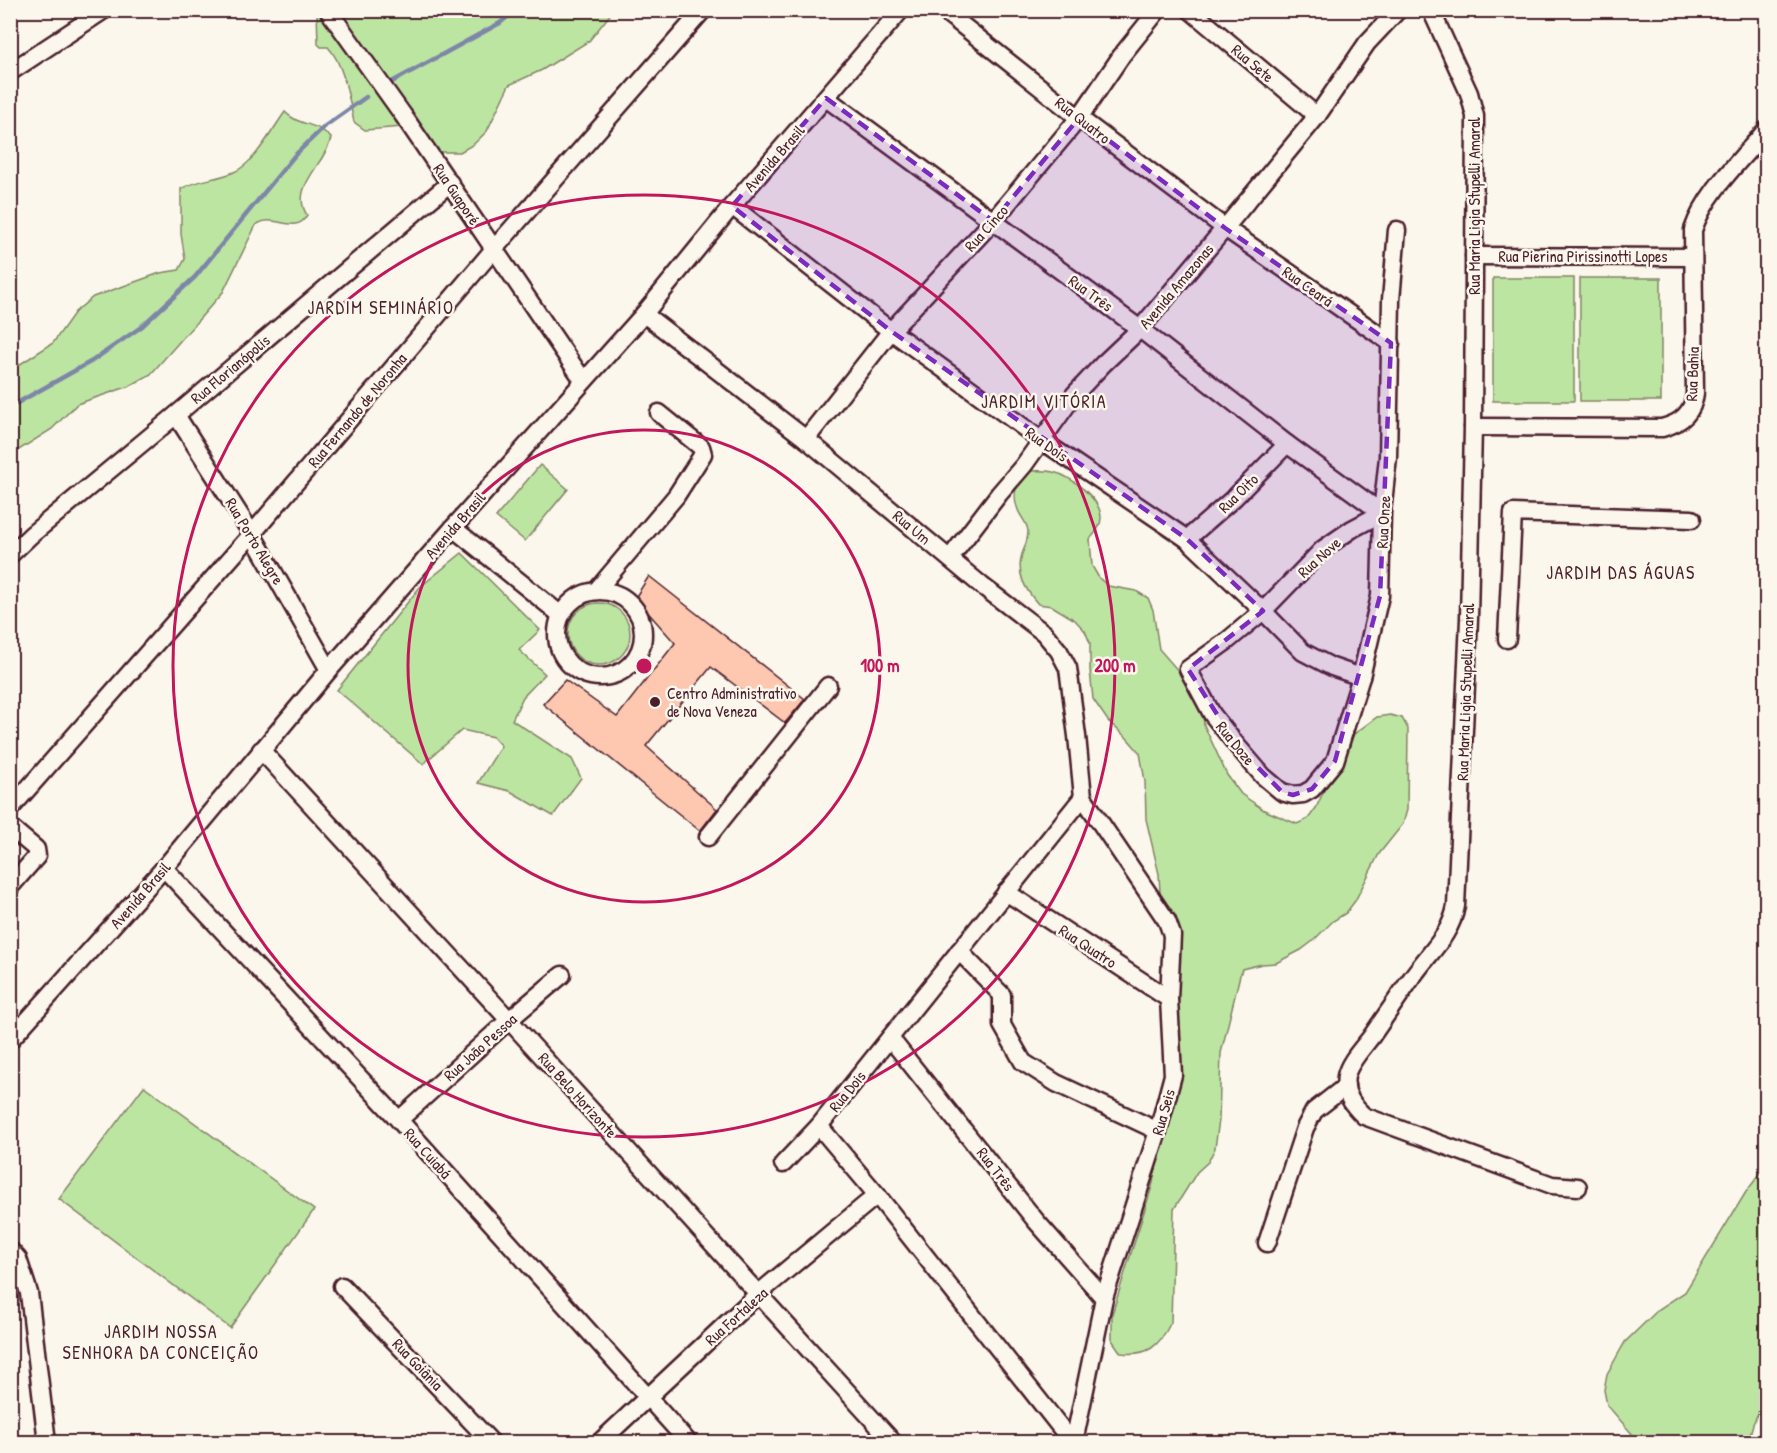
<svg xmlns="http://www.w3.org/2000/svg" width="1777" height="1453" viewBox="0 0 1777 1453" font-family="'Patrick Hand',sans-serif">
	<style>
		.green { fill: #bce5a2; stroke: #838266; stroke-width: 1.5 }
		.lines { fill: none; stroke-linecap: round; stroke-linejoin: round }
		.stream { stroke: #7d86a7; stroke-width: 4.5 }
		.building { fill: #fec7b0; stroke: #4a1f2b; stroke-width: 1.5 }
		.minor-casing { stroke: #4a1f2b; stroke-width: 21 }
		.minor { stroke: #fbf7ec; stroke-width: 16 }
		.marked { fill: #7b2cbf; fill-opacity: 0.2; stroke: #7b2cbf; stroke-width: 4.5; stroke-dasharray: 12 8; stroke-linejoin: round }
		.ring { fill: none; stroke: #c2185b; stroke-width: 3 }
		.poi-dot { fill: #4a1f2b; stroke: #fbf7ec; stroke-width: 2 }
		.labels { text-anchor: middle; stroke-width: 5; stroke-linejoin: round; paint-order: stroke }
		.street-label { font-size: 16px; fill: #4a1f2b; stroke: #fbf7ec }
		.poi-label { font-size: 16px; fill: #4a1f2b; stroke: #fbf7ec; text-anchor: start }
		.neighbourhood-label { font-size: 18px; letter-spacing: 1.5px; fill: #4a1f2b; stroke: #fbf7ec }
		.centre { fill: #c2185b; stroke: #fbf7ec; stroke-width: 3 }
		.ring-label { font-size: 18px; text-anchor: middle; font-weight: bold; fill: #c2185b; stroke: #fbf7ec; stroke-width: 5; stroke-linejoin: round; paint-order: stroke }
	</style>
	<rect width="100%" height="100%" fill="#fbf7ec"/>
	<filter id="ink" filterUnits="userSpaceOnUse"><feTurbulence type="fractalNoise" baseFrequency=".0167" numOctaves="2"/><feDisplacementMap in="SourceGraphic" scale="12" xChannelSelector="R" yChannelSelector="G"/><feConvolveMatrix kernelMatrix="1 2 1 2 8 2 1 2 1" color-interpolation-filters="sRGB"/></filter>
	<g filter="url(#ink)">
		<g class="green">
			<path d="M317 11H613L589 41 542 70 509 85 487 131 474 144 460 152H437L403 127 365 130 354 122C349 99 344 64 328 47H321L318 44Z"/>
			<path d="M285 112C298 126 318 122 331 138 326 164 289 187 307 215 298 233 280 219 266 221 262 221 259 223 256 225L223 292 151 374 130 386 77 404 52 429 11 455V370L53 343 75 312 93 297 160 273 179 270 185 259 181 234V189C197 179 217 180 234 172 254 164 272 130 285 112Z"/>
			<rect x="1493" y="278" width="81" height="123"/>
			<rect x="1580" y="278" width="81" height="123"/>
			<polygon points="540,465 568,489 525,541 496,517"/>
			<path d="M1025 471C1034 471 1045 470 1053 472 1071 476 1101 499 1101 518 1101 527 1095 533 1090 539L1092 566 1099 578 1108 586 1136 591 1148 598 1153 610 1159 649 1195 690 1203 716 1204 725 1227 775 1241 794 1264 810 1297 824 1308 819 1316 808 1339 757 1354 734 1377 717 1390 715 1402 718 1408 729 1407 810 1403 824 1379 854 1355 901 1346 913 1333 921 1313 941 1301 950 1276 963 1262 964 1242 969 1240 975 1221 1053 1219 1120 1215 1148 1208 1162 1197 1172 1174 1209 1171 1322C1159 1347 1148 1356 1121 1353L1112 1340V1314L1153 1183 1158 1150 1161 1088 1179 1017 1177 977 1160 893 1159 874 1146 819 1145 781 1140 753 1127 738 1108 721 1093 699 1090 670V643L1085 631 1075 620 1052 606 1038 604C1025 589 1016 574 1022 554 1025 547 1028 539 1028 531 1027 522 1021 518 1018 510 1012 496 1016 482 1025 471Z"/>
			<polygon points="462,553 540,630 519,650 545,674 523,697 512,720 572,759 581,778 553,816 510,791 478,783 501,746 493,737 462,730 423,764 337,690 420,587"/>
			<circle cx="599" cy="634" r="31"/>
			<polygon points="144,1086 314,1210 230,1328 59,1199"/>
			<polygon points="1766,1166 1766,1396 1753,1424 1748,1442 1639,1442 1607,1405 1604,1390 1607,1374 1625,1342 1659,1309 1685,1292 1746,1192"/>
		</g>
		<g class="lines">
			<g class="stream">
				<polyline points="390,83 500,23 516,10"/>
				<polyline points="10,407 92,361 141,327 195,277 295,155 325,126 366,97"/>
			</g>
		</g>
		<polygon class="building" points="649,576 805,699 785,723 711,667 646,746 717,809 700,831 543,704 565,680 617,717 675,643 635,598"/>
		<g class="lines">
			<defs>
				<g id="minor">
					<polyline points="328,10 403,115 583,380"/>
					<polyline points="943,10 1079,118 1225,228 1391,343"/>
					<polyline points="1190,10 1317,116"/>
					<path d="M1431 10 1469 93 1475 116 1473 427 1469 619 1456 906C1451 935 1429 953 1413 976 1399 996 1385 1017 1371 1037 1362 1049 1349 1062 1346 1076 1343 1093 1353 1106 1364 1116L1552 1185 1578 1187"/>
					<polyline points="10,72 104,10"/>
					<polyline points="826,98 1140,329 1287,444 1382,513 1352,529 1323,549 1263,611 1227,641 1188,669 1212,714 1238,747 1263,776 1282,792 1293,795 1303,794 1312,789 1335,761 1361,677 1380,596 1382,513 1388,457 1391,300 1397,230"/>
					<polyline points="732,206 891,331 1041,440 1187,539 1263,611 1303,652 1332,667 1361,677"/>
					<polyline points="1474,256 1692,257"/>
					<polyline points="644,314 806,439 981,585 1044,633 1059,651 1068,668 1077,736 1083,797 1167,921 1172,935 1169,999 1173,1075 1158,1131 1104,1298 1074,1442"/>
					<polyline points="176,415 252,534 329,670"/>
					<path d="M1473 427 1662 428C1681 423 1693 413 1695 393L1693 230C1706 192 1741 160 1766 130"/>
					<polyline points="806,439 891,331 993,221 1079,118 1122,55 1158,10"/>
					<polyline points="453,528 561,615"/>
					<polyline points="1187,539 1235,497 1287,444"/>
					<polyline points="10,555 31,535 176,415 450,183"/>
					<polyline points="950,558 999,494 1024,465 1074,395 1103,364 1140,329 1225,228 1317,116 1367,43 1398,10"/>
					<polyline points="596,591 676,496 703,454 701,447 659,413"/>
					<circle cx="600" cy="634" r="43"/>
					<polyline points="1507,639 1513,513 1692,519"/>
					<polyline points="261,750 509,1020 893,1442"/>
					<polyline points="10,809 252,534 494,249 703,10"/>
					<polyline points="10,827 36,849 37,856 10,887"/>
					<polyline points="708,837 828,686"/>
					<polyline points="164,868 399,1120 688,1442"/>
					<polyline points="1006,892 1169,999"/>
					<polyline points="959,951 1002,995 1002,1025 1023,1062 1056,1083 1158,1131"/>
					<polyline points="890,1038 1036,1221 1104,1298"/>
					<polyline points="10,1040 164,868 329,670 453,528 644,314 732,206 901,10"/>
					<polyline points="399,1120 509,1020 562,975"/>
					<polyline points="819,1126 877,1195 1072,1442"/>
					<polyline points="783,1164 819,1126 1083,797"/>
					<polyline points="1267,1243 1305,1128 1314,1111 1346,1086"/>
					<polyline points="10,1250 18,1259 29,1293 47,1442"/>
					<polyline points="342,1286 491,1442"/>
					<polyline points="600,1442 758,1294 877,1195"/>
				</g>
			</defs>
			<use href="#minor" class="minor-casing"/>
			<use href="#minor" class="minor"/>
		</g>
	</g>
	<path class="marked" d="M826 98 993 221 1079 118 1225 228 1391 343 1380 596 1335 761 1312 789 1293 795 1282 792 1238 747 1188 669 1263 611 1187 539 891 331 732 206Z"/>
	<g class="ring">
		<circle cx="644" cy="666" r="236"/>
		<circle cx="644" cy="666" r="471"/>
	</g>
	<circle class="poi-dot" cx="655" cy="702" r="6"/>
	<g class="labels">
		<g class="street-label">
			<text transform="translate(1253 63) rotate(40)" y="6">Rua Sete</text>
			<text transform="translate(1083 120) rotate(38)" y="6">Rua Quatro</text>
			<text transform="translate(774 158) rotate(-49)" y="6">Avenida Brasil</text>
			<text transform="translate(457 194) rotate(56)" y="6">Rua Guaporé</text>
			<text transform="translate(1474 206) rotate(-90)" y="6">Rua Maria Ligia Stupelli Amaral</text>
			<text transform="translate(986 228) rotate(-48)" y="6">Rua Cinco</text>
			<text x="1583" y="262">Rua Pierina Pirissinotti Lopes</text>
			<text transform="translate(1176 286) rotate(-50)" y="6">Avenida Amazonas</text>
			<text transform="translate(1308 286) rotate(35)" y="6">Rua Ceará</text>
			<text transform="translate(1091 293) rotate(36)" y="6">Rua Três</text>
			<text transform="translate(230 369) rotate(-40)" y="6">Rua Florianópolis</text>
			<text transform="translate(1692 374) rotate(-88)" y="6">Rua Bahia</text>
			<text transform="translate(357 410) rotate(-50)" y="6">Rua Fernando de Noronha</text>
			<text transform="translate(1047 444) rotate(35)" y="6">Rua Dois</text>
			<text transform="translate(1238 493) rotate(-44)" y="6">Rua Oito</text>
			<text transform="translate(1383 522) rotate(-87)" y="6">Rua Onze</text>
			<text transform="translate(455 525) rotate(-49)" y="6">Avenida Brasil</text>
			<text transform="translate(912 527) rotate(40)" y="6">Rua Um</text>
			<text transform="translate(255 541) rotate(59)" y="6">Rua Porto Alegre</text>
			<text transform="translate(1319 557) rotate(-42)" y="6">Rua Nove</text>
			<text transform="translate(1465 692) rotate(-88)" y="6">Rua Maria Ligia Stupelli Amaral</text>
			<text transform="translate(1236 743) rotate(51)" y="6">Rua Doze</text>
			<text transform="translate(140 895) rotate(-49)" y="6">Avenida Brasil</text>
			<text transform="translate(1088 946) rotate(33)" y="6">Rua Quatro</text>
			<text transform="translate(480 1047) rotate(-42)" y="6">Rua João Pessoa</text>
			<text transform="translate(847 1091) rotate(-51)" y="6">Rua Dois</text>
			<text transform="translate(578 1095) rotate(48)" y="6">Rua Belo Horizonte</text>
			<text transform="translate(1163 1112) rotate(-74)" y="6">Rua Seis</text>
			<text transform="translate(428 1153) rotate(48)" y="6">Rua Cuiabá</text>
			<text transform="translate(996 1169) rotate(52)" y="6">Rua Três</text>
			<text transform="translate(736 1316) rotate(-42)" y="6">Rua Fortaleza</text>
			<text transform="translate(418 1364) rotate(46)" y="6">Rua Goiânia</text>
		</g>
		<g class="poi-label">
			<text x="667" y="699">Centro Administrativo<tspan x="667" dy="18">de Nova Veneza</tspan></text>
		</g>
		<g class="neighbourhood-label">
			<text x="381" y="314">JARDIM SEMINÁRIO</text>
			<text x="1044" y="408">JARDIM VITÓRIA</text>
			<text x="1621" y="579">JARDIM DAS ÁGUAS</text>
			<text x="161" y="1338">JARDIM NOSSA<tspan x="161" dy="21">SENHORA DA CONCEIÇÃO</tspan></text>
		</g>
	</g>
	<circle cx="644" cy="666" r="9" class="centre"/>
	<g class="ring-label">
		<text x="880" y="672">100 m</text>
		<text x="1115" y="672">200 m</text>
	</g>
	<rect width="1777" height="1453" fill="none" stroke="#fbf7ec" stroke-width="36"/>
	<rect x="18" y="18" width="1741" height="1417" fill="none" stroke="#4a1f2b" stroke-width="2" filter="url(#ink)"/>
</svg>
